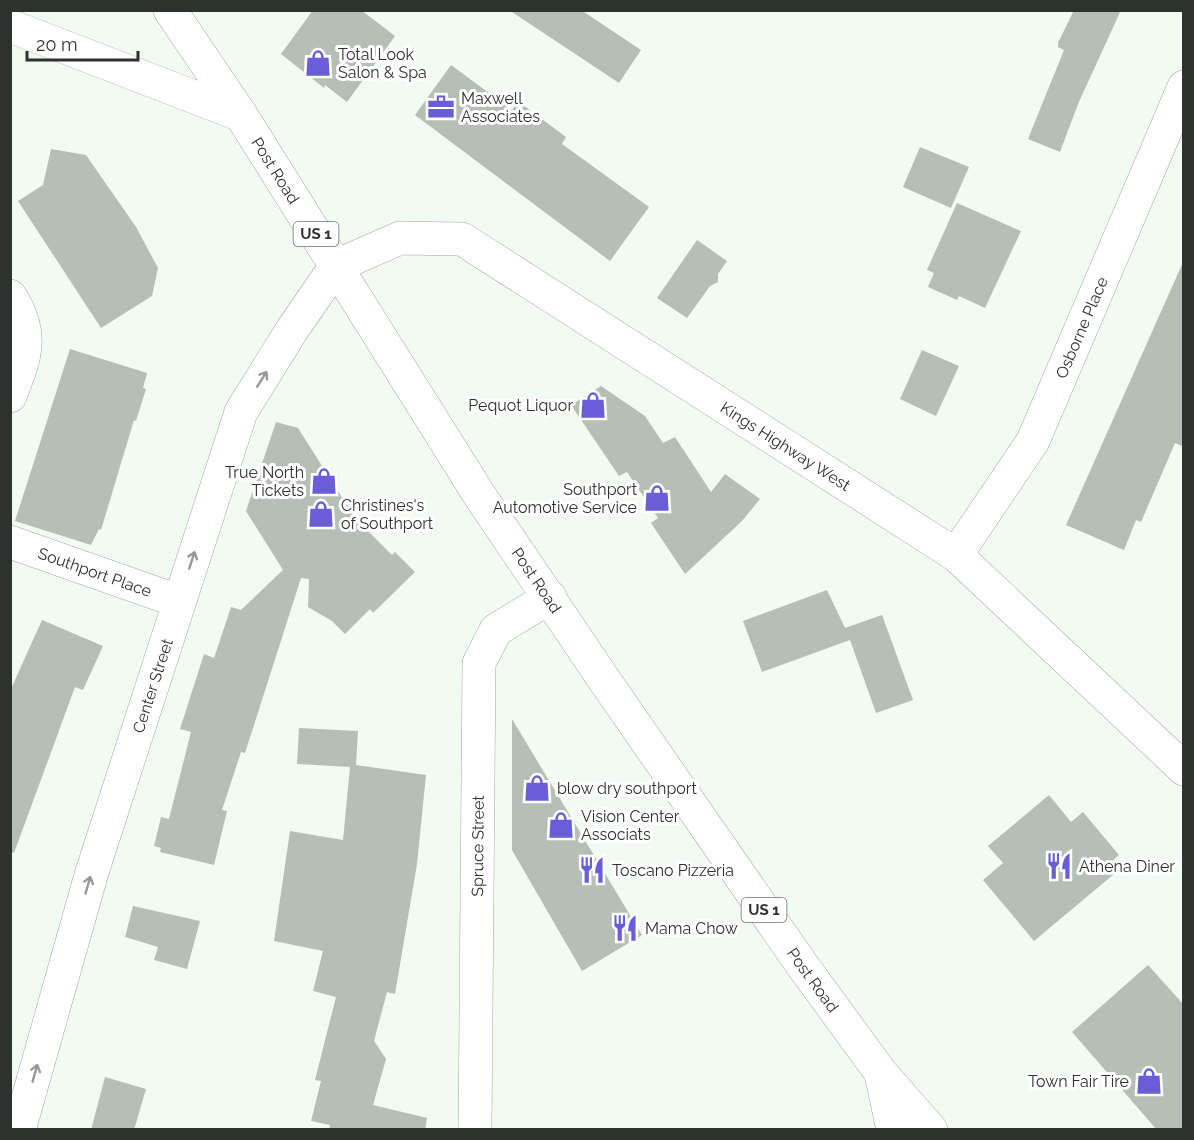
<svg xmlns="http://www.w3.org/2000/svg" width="1194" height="1140" viewBox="0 0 1194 1140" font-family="Raleway,sans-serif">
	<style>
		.building { fill: #b6bfb6 }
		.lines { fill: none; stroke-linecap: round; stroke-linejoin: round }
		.minor-casing { stroke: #a0a9a0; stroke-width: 34 }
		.tertiary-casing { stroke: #a0a9a0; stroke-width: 34 }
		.primary-casing { stroke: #a0a9a0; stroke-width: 34 }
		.minor { stroke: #fff; stroke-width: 33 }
		.tertiary { stroke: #fff; stroke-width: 33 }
		.primary { stroke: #fff; stroke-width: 33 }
		.oneway { stroke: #969896 }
		.labels { text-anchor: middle; stroke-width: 6; stroke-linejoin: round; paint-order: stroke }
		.shield { fill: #fff; stroke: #6d706d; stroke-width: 1.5 }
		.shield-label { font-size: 15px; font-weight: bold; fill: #2e322e }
		.poi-label { font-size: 16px; fill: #2e322e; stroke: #fff; text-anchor: start }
		.street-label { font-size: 16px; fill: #2e322e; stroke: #fff }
	</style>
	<rect width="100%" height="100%" fill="#f1fbf1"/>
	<g class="building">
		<polygon points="313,10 361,10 395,36 347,102 325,85 324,88 281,54"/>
		<polygon points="509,10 581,10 641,50 619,83"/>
		<polygon points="1074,10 1121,10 1078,104 1060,152 1028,139 1064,50 1058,47 1058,43"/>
		<polygon points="451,65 512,110 516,104 521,107 523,105 566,137 562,144 649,207 610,261 415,115"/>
		<polygon points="920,147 969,167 951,208 903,187"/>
		<polygon points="51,149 86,155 136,227 158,268 152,296 101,328 18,201 43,185"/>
		<polygon points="957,203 1021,231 985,308 959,296 957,300 928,287 934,273 927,270"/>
		<polygon points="697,240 727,261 718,274 718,282 710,286 687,318 657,298"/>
		<polygon points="1184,260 1184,447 1175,443 1141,522 1136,520 1124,550 1066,525"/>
		<polygon points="70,349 147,373 143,388 146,389 136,421 134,420 101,530 99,529 91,545 15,521"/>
		<polygon points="922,350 959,366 936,416 900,399"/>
		<polygon points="601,386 645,416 663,443 675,437 711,492 725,474 760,499 742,521 685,574 651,523 658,518 627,472 619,476 571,405"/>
		<polygon points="276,422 298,428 355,518 392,555 395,552 415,572 373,613 370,609 345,634 332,621 308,607 309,579 301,578 245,753 241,752 222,810 227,811 214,865 160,852 161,848 154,846 161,817 169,819 191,732 180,729 204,654 214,658 231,607 241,610 283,570 246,511"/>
		<polygon points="827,590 845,628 882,615 913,700 876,713 850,640 762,672 743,621"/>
		<polygon points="42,620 103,646 83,690 75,687 14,853 10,852 10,691"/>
		<polygon points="512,719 642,935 582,971 512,850"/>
		<polygon points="299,728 358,731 356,765 426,775 417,864 395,994 387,992 374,1041 386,1059 373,1105 427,1118 425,1130 329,1130 330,1125 311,1121 321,1081 315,1080 336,997 313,991 323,951 274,941 290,831 343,840 350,767 297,764"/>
		<polygon points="1049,795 1071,822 1083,812 1119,855 1113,860 1120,869 1034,941 983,880 1003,863 988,846"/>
		<polygon points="133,906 200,921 187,969 154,960 158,947 125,937"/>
		<polygon points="1148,965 1184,1005 1184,1130 1157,1130 1072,1032"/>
		<polygon points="105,1077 146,1089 134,1130 91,1130"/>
	</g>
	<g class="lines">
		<defs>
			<g id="minor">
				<polyline points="10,26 241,115"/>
				<path id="s1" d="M336 266 400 238 462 239 956 555 1184 769"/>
				<path d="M10 296C35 335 25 357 10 396"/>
				<path id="s2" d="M10 542 178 601"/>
				<path id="s3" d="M956 555 1033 441 1184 87"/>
				<polyline points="881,1073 893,1130"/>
				<path id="s4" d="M475 1130 479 663 496 630 550 597"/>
			</g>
			<g id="tertiary">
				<path id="s5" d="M19 1130 92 872 241 412 292 330 336 266"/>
			</g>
			<g id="primary">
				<path id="s6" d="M170 10 241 115 480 496 607 684 800 962 881 1073 931 1130"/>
			</g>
		</defs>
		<use href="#minor" class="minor-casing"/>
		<use href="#tertiary" class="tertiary-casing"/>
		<use href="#primary" class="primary-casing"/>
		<use href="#minor" class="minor"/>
		<use href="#tertiary" class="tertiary"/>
		<use href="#primary" class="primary"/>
	</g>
	<defs><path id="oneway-shaft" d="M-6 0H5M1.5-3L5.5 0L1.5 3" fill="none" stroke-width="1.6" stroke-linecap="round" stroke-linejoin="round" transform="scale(1.5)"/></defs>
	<g class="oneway">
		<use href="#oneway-shaft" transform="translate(262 379) rotate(-58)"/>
		<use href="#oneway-shaft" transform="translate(192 560) rotate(-72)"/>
		<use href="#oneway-shaft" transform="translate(88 885) rotate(-74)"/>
		<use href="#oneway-shaft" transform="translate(35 1073) rotate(-74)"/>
	</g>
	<defs>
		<symbol id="shop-bare" viewBox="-9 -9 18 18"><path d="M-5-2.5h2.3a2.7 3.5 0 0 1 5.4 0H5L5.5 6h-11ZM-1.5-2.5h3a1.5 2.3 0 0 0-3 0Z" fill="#695ed7" stroke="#fff" stroke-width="2.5" paint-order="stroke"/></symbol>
		<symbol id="office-bare" viewBox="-9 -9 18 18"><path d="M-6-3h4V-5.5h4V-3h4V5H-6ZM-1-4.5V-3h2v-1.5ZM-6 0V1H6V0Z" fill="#695ed7" stroke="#fff" stroke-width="2.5" paint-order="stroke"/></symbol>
		<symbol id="restaurant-bare" viewBox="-9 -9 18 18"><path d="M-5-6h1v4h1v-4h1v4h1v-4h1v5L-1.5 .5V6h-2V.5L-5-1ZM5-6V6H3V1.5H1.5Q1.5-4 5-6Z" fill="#695ed7" stroke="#fff" stroke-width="2.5" paint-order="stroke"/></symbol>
	</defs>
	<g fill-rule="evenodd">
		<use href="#shop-bare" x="299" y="44" width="38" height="38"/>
		<use href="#office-bare" x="422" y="88" width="38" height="38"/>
		<use href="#shop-bare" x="574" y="386" width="38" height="38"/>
		<use href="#shop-bare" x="305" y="462" width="38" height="38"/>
		<use href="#shop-bare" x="638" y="479" width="38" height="38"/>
		<use href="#shop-bare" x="302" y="495" width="38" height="38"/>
		<use href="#shop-bare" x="518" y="769" width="38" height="38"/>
		<use href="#shop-bare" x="542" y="806" width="38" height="38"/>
		<use href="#restaurant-bare" x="1040" y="847" width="38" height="38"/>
		<use href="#restaurant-bare" x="573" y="851" width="38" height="38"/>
		<use href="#restaurant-bare" x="606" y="909" width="38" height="38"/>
		<use href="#shop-bare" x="1130" y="1062" width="38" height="38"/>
	</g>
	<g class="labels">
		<g class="shield">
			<rect x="293.5" y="222" width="45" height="24" rx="4.5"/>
			<rect x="741.5" y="898" width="45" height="24" rx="4.5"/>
		</g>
		<g class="shield-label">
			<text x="316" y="239">US 1</text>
			<text x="764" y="915">US 1</text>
		</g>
		<g class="poi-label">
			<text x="338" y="60">Total Look<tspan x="338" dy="18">Salon &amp; Spa</tspan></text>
			<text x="461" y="104">Maxwell<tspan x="461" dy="18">Associates</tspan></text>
			<text x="573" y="411" text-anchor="end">Pequot Liquor</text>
			<text x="304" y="478" text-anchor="end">True North<tspan x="304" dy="18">Tickets</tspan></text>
			<text x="637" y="495" text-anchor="end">Southport<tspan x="637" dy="18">Automotive Service</tspan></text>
			<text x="341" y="511">Christines's<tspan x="341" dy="18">of Southport</tspan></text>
			<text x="557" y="794">blow dry southport</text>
			<text x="581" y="822">Vision Center<tspan x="581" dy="18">Associats</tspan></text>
			<text x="1079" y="872">Athena Diner</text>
			<text x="612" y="876">Toscano Pizzeria</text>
			<text x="645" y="934">Mama Chow</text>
			<text x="1129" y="1087" text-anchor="end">Town Fair Tire</text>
		</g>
		<g class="street-label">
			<text dy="6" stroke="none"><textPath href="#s6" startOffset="192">Post Road</textPath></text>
			<text dy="6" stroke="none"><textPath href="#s3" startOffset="261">Osborne Place</textPath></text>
			<text dy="6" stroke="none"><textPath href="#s1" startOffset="516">Kings Highway West</textPath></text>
			<text dy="6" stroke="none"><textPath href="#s2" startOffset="90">Southport Place</textPath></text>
			<text dy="6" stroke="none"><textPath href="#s6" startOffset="678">Post Road</textPath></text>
			<text dy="6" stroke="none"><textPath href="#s5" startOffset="464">Center Street</textPath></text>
			<text dy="6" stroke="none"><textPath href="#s4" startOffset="284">Spruce Street</textPath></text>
			<text dy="6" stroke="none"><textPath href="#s6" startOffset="1164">Post Road</textPath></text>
		</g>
	</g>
	<rect width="1194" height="1140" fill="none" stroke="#2e322e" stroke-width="24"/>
	<path d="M27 51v9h111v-9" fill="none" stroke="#2e322e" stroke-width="3"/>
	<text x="36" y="51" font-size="18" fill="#2e322e" stroke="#ffffff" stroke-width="4.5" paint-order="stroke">20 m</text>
</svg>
